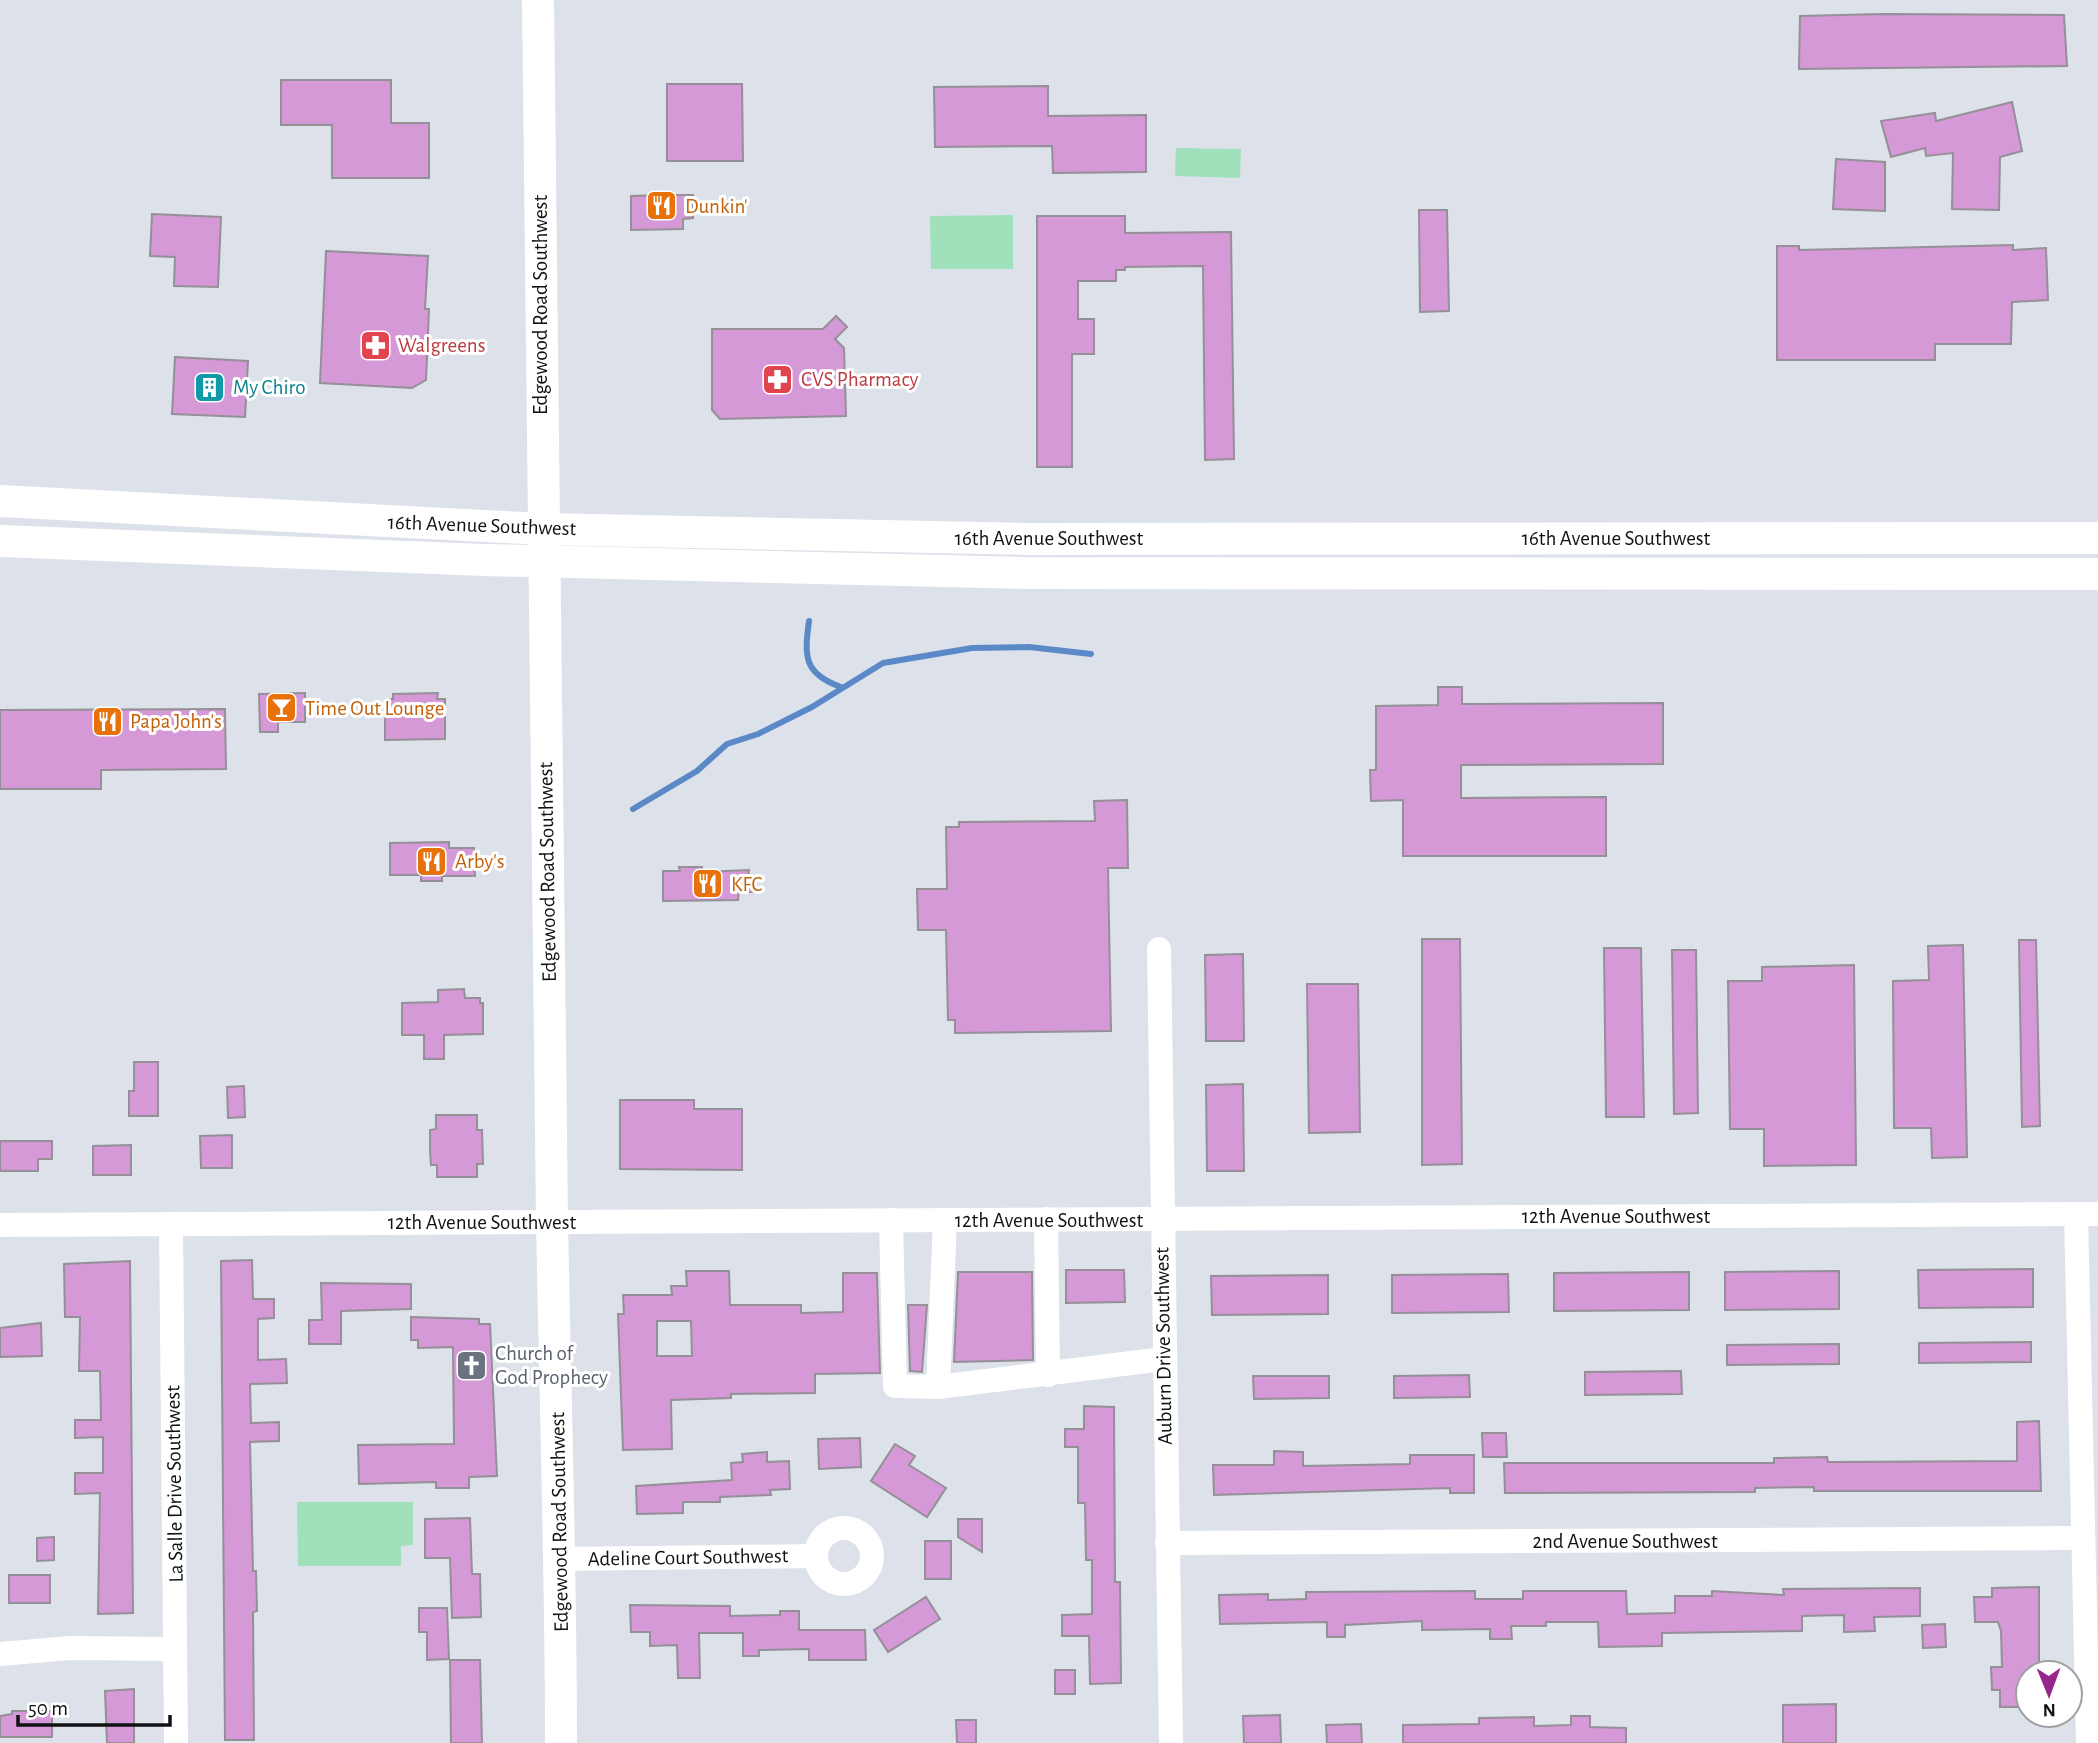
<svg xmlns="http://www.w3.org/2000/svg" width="2098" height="1743" viewBox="0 0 2098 1743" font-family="'Alegreya Sans',sans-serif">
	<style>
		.green { fill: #a0e1bc }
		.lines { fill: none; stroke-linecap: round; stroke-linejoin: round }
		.stream { stroke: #5b89c8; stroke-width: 6 }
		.building { fill: #d599d7; stroke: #958f96; stroke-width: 2; fill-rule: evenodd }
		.minor { stroke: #fff; stroke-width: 24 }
		.major { stroke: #fff; stroke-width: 32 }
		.labels { text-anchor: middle; stroke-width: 6; stroke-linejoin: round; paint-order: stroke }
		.food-label { font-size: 21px; fill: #c56008; stroke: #fff; text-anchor: start }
		.street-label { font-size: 21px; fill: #101215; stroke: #fff }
		.health-label { font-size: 21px; fill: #be3a42; stroke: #fff; text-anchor: start }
		.culture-label { font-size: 21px; fill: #0d838f; stroke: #fff; text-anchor: start }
		.worship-label { font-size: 21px; fill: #5b616d; stroke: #fff; text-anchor: start }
	</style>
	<rect width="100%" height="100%" fill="#dce1ea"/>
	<g class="green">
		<polygon points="1176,148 1241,149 1240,178 1175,176"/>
		<polygon points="1013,215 1013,269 931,269 930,216"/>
		<polygon points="413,1502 413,1545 401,1546 401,1566 298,1566 297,1502"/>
	</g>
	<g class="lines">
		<g class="stream">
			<path d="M809 621C804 657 804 674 841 687"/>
			<polyline points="633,809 697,771 727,744 758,734 812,707 883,663 972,648 1029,647 1091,654"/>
		</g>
	</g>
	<g class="building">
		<polygon points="1883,14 2064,15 2067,66 1799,69 1800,16"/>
		<polygon points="281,80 391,80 391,123 429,123 429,178 332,178 332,125 281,125"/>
		<polygon points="667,84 742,84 743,161 667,161"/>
		<polygon points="1048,86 1048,116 1146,115 1146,172 1053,173 1052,146 935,147 934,87"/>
		<polygon points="2012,102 2022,151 2000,157 1999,210 1952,209 1953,153 1926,156 1925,148 1891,157 1881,121 1935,113 1936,121"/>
		<polygon points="1836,159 1885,162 1885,211 1833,209"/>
		<polygon points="661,195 693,195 693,218 683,219 683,229 631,230 631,196"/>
		<polygon points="1419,210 1447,210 1449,311 1420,312"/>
		<polygon points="152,214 221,217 218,287 174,286 175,257 150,256"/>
		<polygon points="1037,216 1125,216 1125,233 1231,232 1234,459 1205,460 1203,266 1125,267 1125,270 1116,270 1116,281 1078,281 1078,319 1094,319 1094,354 1072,354 1072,467 1037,467"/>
		<polygon points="2013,245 2013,250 2046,248 2048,300 2012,302 2011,344 1935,344 1935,360 1777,360 1777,246 1799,246 1799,250"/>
		<polygon points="326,251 428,256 425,309 429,309 426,380 412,388 320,383"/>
		<polygon points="836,316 847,327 835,339 844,348 846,416 720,419 712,410 712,329 823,329"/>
		<polygon points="175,357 248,361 245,417 172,414"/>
		<polygon points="1438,687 1462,687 1462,704 1663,703 1663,764 1461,765 1461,798 1606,797 1606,856 1403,856 1403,800 1371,801 1370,770 1376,770 1376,706 1438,705"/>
		<polygon points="305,693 305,722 278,722 278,732 260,732 259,694"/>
		<polygon points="438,693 437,699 445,699 445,739 385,740 385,699 393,699 393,694"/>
		<polygon points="225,709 226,769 101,770 101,789 0,789 0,710"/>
		<polygon points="1127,800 1128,868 1108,868 1111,1031 955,1033 955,1020 948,1020 946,930 918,930 917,889 947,889 946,827 959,827 959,822 1095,821 1094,801"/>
		<polygon points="449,842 449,848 474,848 475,876 442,876 442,881 421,881 421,875 390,875 390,843"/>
		<polygon points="679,867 702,867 702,872 749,870 748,876 752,876 752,892 739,892 738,900 663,901 663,871 680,871"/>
		<polygon points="1422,939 1460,939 1462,1164 1422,1165"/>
		<polygon points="2019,940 2036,940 2040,1126 2022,1127"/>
		<polygon points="1963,945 1967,1157 1932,1158 1931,1128 1894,1128 1893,981 1929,980 1928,946"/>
		<polygon points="1604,948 1641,948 1644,1117 1606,1117"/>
		<polygon points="1672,950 1696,950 1698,1113 1674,1114"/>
		<polygon points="1243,954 1244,1041 1206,1041 1205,955"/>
		<polygon points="1854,965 1856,1165 1764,1166 1764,1129 1730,1129 1728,981 1762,981 1762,967"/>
		<polygon points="1307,984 1358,984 1360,1132 1309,1133"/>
		<polygon points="464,989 465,998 480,998 480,1003 483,1003 483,1034 444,1035 444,1059 424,1059 424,1035 402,1035 402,1003 438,1002 438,990"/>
		<polygon points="134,1062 158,1062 158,1116 129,1116 129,1091 134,1091"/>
		<polygon points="1243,1084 1244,1171 1207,1171 1206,1085"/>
		<polygon points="244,1086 245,1117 228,1118 227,1087"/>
		<polygon points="620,1100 694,1100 694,1109 742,1109 742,1170 620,1169"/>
		<polygon points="436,1115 477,1115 477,1130 482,1130 483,1164 477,1164 477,1177 437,1177 437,1165 431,1165 430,1151 430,1130 436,1129"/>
		<polygon points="232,1135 232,1168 201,1168 200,1136"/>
		<polygon points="0,1141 52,1141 52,1159 38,1159 38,1171 0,1171"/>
		<polygon points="131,1145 131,1175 93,1175 93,1146"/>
		<polygon points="252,1260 253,1299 274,1299 274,1318 258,1319 258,1360 286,1359 287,1383 250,1384 251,1423 279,1422 279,1441 250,1442 253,1571 256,1571 257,1611 253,1612 254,1740 225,1740 221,1261"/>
		<polygon points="130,1261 133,1613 98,1614 100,1493 75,1494 75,1473 103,1473 103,1437 75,1438 75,1420 101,1420 100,1371 79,1371 80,1317 65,1317 64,1264"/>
		<polygon points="2033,1269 2033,1307 1919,1308 1918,1270"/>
		<polygon points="1066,1270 1124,1270 1125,1302 1066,1303"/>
		<path d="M686 1271H729L730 1305H801V1313L843 1312V1273H877L880 1373 815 1374V1393L731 1394V1398L671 1400 672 1449 623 1450 618 1314H624L623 1295H672L671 1286H687ZM657 1321H691L692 1356H657Z"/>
		<polygon points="1839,1271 1839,1309 1725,1310 1725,1272"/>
		<polygon points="958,1272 1032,1272 1033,1360 954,1362"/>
		<polygon points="1689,1272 1689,1310 1554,1311 1554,1273"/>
		<polygon points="1508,1274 1509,1312 1392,1313 1392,1275"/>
		<polygon points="1328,1275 1328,1314 1212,1315 1211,1276"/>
		<polygon points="321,1283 411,1284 411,1309 341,1311 341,1344 309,1344 309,1320 322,1320"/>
		<polygon points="908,1305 927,1305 922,1372 910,1371"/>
		<polygon points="411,1317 479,1319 479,1324 490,1324 497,1476 469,1477 469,1488 436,1488 436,1482 359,1484 358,1445 454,1444 453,1347 418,1348 418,1340 411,1340"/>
		<polygon points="41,1323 42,1356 0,1357 0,1328"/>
		<polygon points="2031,1342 2031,1362 1919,1363 1919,1343"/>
		<polygon points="1839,1344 1839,1364 1727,1365 1727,1345"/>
		<polygon points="1681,1371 1682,1394 1585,1395 1585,1372"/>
		<polygon points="1469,1375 1470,1397 1394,1398 1394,1376"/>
		<polygon points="1253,1376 1329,1376 1329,1398 1254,1399"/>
		<polygon points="1084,1406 1114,1407 1115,1582 1120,1582 1121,1683 1090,1684 1089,1636 1062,1636 1062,1615 1092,1614 1092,1560 1086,1560 1085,1503 1078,1503 1078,1447 1065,1447 1065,1429 1084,1429"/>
		<polygon points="2039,1421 2041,1491 1814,1491 1814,1487 1755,1488 1755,1492 1505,1493 1504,1463 1774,1463 1774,1458 1827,1457 1828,1462 2017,1461 2017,1422"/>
		<polygon points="1482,1433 1506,1433 1507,1457 1483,1457"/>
		<polygon points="860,1438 861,1467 819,1469 818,1439"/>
		<polygon points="895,1444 915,1456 909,1465 946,1488 927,1517 871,1481"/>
		<polygon points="1274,1451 1303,1452 1303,1466 1410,1464 1410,1455 1474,1455 1474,1493 1450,1493 1450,1488 1214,1495 1213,1465 1274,1465"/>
		<polygon points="767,1452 767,1462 789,1461 790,1489 770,1490 771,1495 720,1497 720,1502 683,1502 683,1513 637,1514 636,1486 732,1480 731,1463 743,1462 742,1454"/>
		<polygon points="470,1518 472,1574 480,1574 481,1617 452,1618 450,1558 425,1558 425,1519"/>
		<polygon points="958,1519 982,1519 982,1552 958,1537"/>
		<polygon points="54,1537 54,1560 37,1561 37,1538"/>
		<rect x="925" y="1541" width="26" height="38"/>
		<rect x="9" y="1575" width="41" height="28"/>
		<polygon points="2039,1587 2039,1670 2028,1673 2028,1707 2000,1707 2000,1690 1992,1690 1991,1667 2002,1667 2001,1631 1998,1622 1975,1622 1974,1597 1992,1597 1992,1588"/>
		<polygon points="1920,1588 1920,1616 1874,1617 1875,1631 1844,1632 1844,1615 1802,1616 1802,1631 1662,1633 1662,1646 1599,1647 1598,1622 1546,1622 1546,1626 1511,1626 1512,1639 1490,1639 1490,1629 1422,1630 1422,1621 1345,1625 1345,1637 1327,1637 1327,1622 1220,1624 1219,1595 1268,1594 1268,1600 1306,1599 1306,1592 1475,1591 1475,1599 1523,1599 1523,1591 1626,1591 1627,1614 1675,1613 1675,1596 1712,1596 1712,1591 1784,1595 1783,1589"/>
		<polygon points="926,1597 940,1619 888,1652 874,1630"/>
		<polygon points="630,1605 730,1606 730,1616 780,1615 780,1611 799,1611 799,1630 865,1630 866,1660 809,1660 809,1649 759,1650 759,1656 743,1656 743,1633 699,1633 700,1678 678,1678 677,1645 650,1646 650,1632 631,1632"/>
		<polygon points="419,1608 447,1608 449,1659 427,1660 427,1632 419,1632"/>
		<polygon points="1945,1624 1946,1647 1923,1648 1922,1625"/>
		<polygon points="450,1660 480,1660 482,1743 451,1743"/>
		<rect x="1055" y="1670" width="20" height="24"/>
		<polygon points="134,1689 134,1743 107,1743 105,1691"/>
		<polygon points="1836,1704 1836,1743 1783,1743 1783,1705"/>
		<polygon points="12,1711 52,1711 52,1737 0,1737 0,1716 12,1714"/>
		<polygon points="1280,1715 1281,1743 1244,1743 1243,1716"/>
		<polygon points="1571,1716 1590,1716 1590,1727 1626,1728 1626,1743 1403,1743 1403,1725 1479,1724 1479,1718 1534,1717 1534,1726 1571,1725"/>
		<polygon points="956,1720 976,1720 976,1743 957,1743"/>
		<polygon points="1361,1724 1362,1743 1327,1743 1326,1725"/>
	</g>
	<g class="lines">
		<g class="minor">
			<polyline points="1159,949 1171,1743"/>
			<polyline points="2076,1214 2088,1743"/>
			<polyline points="1046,1219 1048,1375"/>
			<polyline points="891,1220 895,1386 938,1387"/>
			<polyline points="945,1220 938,1387 1163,1359"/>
			<polyline points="171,1224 176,1743"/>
			<polyline points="0,1225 2098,1214"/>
			<circle cx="844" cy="1556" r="28"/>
			<polyline points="1167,1543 2083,1538"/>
			<polyline points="561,1559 816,1556"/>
			<polyline points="0,1654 70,1648 175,1649"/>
		</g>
		<g class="major">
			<path d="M538 0C541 406 545 812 552 1218 555 1393 561 1568 561 1743"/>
			<polyline points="0,501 542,529 1025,539 2098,538"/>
			<polyline points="0,541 484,560 1024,573 2098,574"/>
		</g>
	</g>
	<defs>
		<symbol id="restaurant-square" viewBox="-11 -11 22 22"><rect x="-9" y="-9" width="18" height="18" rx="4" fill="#e8710a" stroke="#fff"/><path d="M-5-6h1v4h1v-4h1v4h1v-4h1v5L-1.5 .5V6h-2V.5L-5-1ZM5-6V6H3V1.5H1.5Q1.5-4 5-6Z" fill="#fff"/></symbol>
		<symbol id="pharmacy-square" viewBox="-11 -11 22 22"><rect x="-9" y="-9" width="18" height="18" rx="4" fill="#e0444e" stroke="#fff"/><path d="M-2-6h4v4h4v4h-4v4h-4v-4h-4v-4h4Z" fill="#fff"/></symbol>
		<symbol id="building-square" viewBox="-11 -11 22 22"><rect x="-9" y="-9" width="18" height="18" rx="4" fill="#0f9aa8" stroke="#fff"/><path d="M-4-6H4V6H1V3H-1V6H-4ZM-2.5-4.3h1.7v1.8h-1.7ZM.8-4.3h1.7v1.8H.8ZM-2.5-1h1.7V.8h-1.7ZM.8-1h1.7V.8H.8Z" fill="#fff"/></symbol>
		<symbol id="bar-square" viewBox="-11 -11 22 22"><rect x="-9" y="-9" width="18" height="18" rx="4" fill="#e8710a" stroke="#fff"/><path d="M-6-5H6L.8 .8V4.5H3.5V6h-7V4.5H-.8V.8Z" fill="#fff"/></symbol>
		<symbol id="church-square" viewBox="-11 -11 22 22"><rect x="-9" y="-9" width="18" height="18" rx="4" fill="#6b7280" stroke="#fff"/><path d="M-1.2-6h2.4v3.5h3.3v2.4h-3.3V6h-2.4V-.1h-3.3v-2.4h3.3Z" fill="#fff"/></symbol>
	</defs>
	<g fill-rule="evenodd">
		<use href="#restaurant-square" x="644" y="188" width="35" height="35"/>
		<use href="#pharmacy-square" x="358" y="328" width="35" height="35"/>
		<use href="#pharmacy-square" x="760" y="362" width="35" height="35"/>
		<use href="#building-square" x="192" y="370" width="35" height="35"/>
		<use href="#bar-square" x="264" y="690" width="35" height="35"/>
		<use href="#restaurant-square" x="90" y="704" width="35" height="35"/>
		<use href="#restaurant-square" x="414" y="844" width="35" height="35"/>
		<use href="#restaurant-square" x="690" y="866" width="35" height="35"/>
		<use href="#church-square" x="454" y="1348" width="35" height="35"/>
	</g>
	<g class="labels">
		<g class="food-label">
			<text x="685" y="213">Dunkin'</text>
			<text x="305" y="715">Time Out Lounge</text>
			<text x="130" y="728">Papa John's</text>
			<text x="455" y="868">Arby's</text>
			<text x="731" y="891">KFC</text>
		</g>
		<g class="street-label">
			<text transform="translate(540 305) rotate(-90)" y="7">Edgewood Road Southwest</text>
			<text transform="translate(482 525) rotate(2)" y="7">16th Avenue Southwest</text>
			<text x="1049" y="545">16th Avenue Southwest</text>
			<text x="1616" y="545">16th Avenue Southwest</text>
			<text transform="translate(547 872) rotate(-91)" y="7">Edgewood Road Southwest</text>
			<text x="1616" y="1223">12th Avenue Southwest</text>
			<text x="1049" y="1227">12th Avenue Southwest</text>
			<text x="482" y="1229">12th Avenue Southwest</text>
			<text transform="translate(1163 1346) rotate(-91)" y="7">Auburn Drive Southwest</text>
			<text transform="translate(174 1484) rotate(-91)" y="7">La Salle Drive Southwest</text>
			<text transform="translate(559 1522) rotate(-91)" y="7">Edgewood Road Southwest</text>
			<text x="1625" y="1548">2nd Avenue Southwest</text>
			<text transform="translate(688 1557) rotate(-1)" y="7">Adeline Court Southwest</text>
		</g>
		<g class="health-label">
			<text x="398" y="352">Walgreens</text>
			<text x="801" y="386">CVS Pharmacy</text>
		</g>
		<g class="culture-label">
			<text x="233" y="394">My Chiro</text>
		</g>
		<g class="worship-label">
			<text x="495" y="1360">Church of<tspan x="495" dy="24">God Prophecy</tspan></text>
		</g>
	</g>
	<g transform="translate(2049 1694) rotate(179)"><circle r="33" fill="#ffffff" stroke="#9fa0a1" stroke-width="2"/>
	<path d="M0-5L12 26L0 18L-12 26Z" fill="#942789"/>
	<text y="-10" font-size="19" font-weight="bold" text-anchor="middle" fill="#101215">N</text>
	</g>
	<path d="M18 1715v10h152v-10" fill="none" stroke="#101215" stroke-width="3.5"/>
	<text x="28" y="1715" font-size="21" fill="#101215" stroke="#ffffff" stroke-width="5" paint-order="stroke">50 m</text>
</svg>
